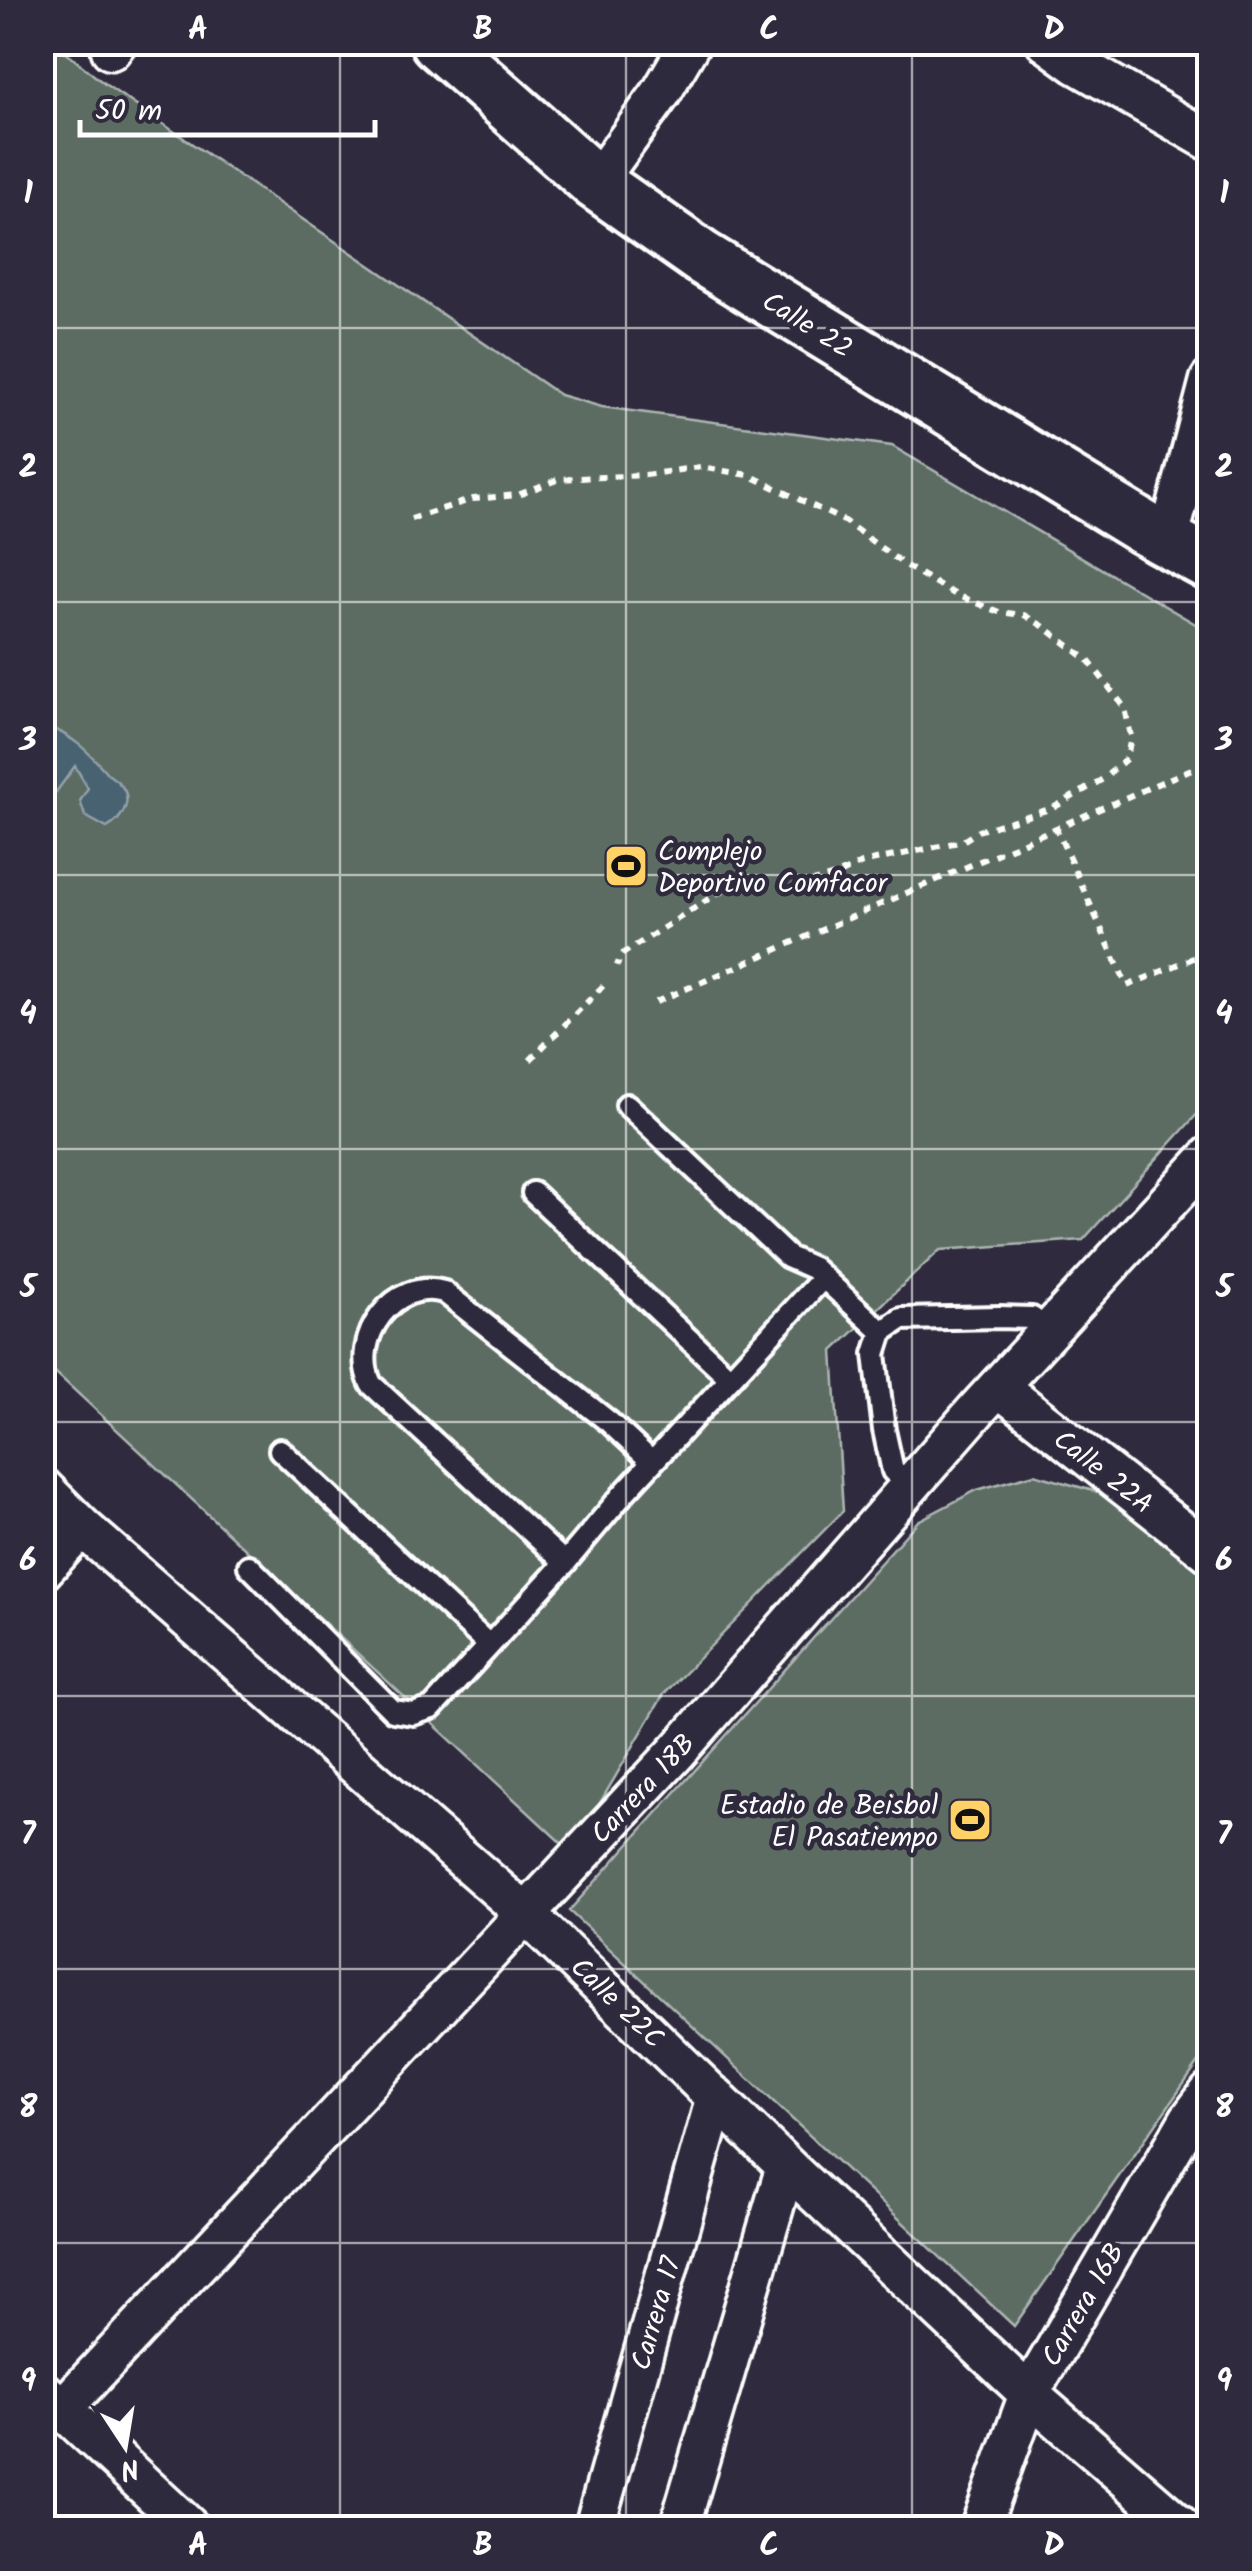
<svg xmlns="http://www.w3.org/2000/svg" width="1252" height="2571" viewBox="0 0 1252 2571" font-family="Kalam,sans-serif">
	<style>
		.green { fill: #5b6c64; stroke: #adb6b2; stroke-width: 2.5 }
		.water { fill: #496271; stroke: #92a1aa; stroke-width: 2.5 }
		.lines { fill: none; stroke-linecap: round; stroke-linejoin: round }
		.lane-casing { stroke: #fff; stroke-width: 28 }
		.street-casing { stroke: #fff; stroke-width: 45 }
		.secondary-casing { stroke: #fff; stroke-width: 60 }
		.path { stroke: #fff; stroke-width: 6; stroke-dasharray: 8 8; stroke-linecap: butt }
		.lane { stroke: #2f2a3d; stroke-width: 20 }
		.street { stroke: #2f2a3d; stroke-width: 38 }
		.secondary { stroke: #2f2a3d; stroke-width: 52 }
		.grid { fill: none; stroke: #fff; stroke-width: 2.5; stroke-opacity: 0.55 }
		.labels { text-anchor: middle; stroke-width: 9; stroke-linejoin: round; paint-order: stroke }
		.street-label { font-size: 28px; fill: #fff; stroke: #2f2a3d }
		.poi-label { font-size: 28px; fill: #fff; stroke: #2f2a3d; text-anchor: start }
		.neatline { fill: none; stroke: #fff; stroke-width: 4 }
		.grid-label { font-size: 32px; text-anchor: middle; font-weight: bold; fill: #fff }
	</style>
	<rect width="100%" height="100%" fill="#2f2a3d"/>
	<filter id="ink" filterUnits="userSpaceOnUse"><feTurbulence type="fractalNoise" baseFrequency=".01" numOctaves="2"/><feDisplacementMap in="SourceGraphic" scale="20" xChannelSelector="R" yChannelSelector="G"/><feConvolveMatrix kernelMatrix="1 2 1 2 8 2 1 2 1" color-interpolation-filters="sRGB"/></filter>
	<g filter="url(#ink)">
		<g class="green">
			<polygon points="42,43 54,43 106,85 560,395 602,407 892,446 1209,632 1209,1101 1083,1240 940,1250 833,1351 843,1511 664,1694 571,1852 43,1361"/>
			<polygon points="1034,1474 1104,1494 1209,1578 1209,2048 1014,2326 569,1911 918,1521 977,1490"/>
		</g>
		<path class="water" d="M43 723C72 737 85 747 106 772 109 776 114 778 118 782 135 798 124 818 107 828L85 816 80 801 88 788 75 766 43 810Z"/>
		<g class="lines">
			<defs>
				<g id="lane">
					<polyline points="627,1105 788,1257 813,1268 882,1332"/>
					<polyline points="533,1193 730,1378"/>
					<polyline points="280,1450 489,1645"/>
					<polyline points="910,1486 893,1471 884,1430 875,1354 882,1332 901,1319 1000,1317 1032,1318 1050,1332"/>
					<path d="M565 1563 371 1384C349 1338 395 1277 444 1292L609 1422 652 1462"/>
					<polyline points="249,1566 393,1711 413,1714 432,1708 565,1563 624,1493 823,1278"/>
				</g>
				<g id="street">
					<polyline points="1046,42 1076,64 1210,141"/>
					<polyline points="111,50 117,42"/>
					<polyline points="596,183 661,93 691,42"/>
					<polyline points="1163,538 1174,518 1210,380"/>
					<polyline points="1000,1388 1210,1553"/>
					<polyline points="42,1487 82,1527 525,1913 786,2166 1029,2394 1183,2528"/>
					<polyline points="42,1571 82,1527"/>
					<polyline points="46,2394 190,2528"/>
					<polyline points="62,2409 677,1752 979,1407 1210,1156"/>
					<polyline points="594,2528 716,2097"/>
					<polyline points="679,2528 786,2166"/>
					<polyline points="980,2528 1029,2394 1189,2120 1210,2092"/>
				</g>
				<polyline id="secondary" points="437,42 596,183 701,257 1144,528 1210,564"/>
			</defs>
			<use href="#lane" class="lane-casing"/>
			<use href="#street" class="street-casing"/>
			<use href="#secondary" class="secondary-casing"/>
			<g class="path">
				<polyline points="411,519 473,499 518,495 559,479 645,475 700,467 749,475 844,521 906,566 956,595 999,612 1024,615 1043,626 1088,660 1125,708 1131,736 1127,758 1103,779 1053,808 978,831 963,841 862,863 835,876 805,884 745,884 718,893 621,955 617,966"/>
				<polyline points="1055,826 1127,986 1210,951"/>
				<polyline points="656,1002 1210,761"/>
				<polyline points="530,1060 603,986"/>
			</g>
			<use href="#lane" class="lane"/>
			<use href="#street" class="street"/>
			<use href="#secondary" class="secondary"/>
		</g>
	</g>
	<path class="grid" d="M340 42V2528M626 42V2528M912 42V2528M42 328H1210M42 602H1210M42 875H1210M42 1149H1210M42 1422H1210M42 1696H1210M42 1969H1210M42 2243H1210"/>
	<defs>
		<symbol id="stadium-square" viewBox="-11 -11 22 22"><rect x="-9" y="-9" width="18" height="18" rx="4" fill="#ffd166" stroke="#2f2a3d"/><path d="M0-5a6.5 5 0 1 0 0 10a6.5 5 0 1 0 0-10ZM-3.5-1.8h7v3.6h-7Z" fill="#111"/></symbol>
	</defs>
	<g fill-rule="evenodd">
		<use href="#stadium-square" x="601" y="841" width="50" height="50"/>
		<use href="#stadium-square" x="945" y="1795" width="50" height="50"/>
	</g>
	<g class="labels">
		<g class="street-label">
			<text transform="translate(808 324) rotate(32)" y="10">Calle 22</text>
			<text transform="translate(1104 1471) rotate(38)" y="10">Calle 22A</text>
			<text transform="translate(642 1788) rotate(-47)" y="10">Carrera 18B</text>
			<text transform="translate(618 2002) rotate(44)" y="10">Calle 22C</text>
			<text transform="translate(1082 2304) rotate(-60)" y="10">Carrera 16B</text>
			<text transform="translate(655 2313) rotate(-74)" y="10">Carrera 17</text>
		</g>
		<g class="poi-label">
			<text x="658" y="860">Complejo<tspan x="658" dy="32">Deportivo Comfacor</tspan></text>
			<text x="938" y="1814" text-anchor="end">Estadio de Beisbol<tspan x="938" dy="32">El Pasatiempo</tspan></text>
		</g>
	</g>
	<rect width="1252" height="2571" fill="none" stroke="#2f2a3d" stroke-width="110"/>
	<g transform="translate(125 2446) rotate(168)" stroke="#2f2a3d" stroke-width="8" paint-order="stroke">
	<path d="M0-8L18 38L0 25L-18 38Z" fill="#ffffff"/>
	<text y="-15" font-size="28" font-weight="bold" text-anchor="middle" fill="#ffffff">N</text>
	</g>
	<path d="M80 120v15h295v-15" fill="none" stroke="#ffffff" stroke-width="5"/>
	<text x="95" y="120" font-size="30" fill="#ffffff" stroke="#2f2a3d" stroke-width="8" paint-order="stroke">50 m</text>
	<rect x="55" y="55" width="1142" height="2461" class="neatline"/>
	<g class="grid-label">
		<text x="198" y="39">A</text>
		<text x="483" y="39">B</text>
		<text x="769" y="39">C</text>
		<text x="1054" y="39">D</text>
		<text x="28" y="203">1</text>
		<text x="1224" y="203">1</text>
		<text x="28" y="477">2</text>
		<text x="1224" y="477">2</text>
		<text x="28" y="750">3</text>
		<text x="1224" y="750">3</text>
		<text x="28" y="1023">4</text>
		<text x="1224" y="1023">4</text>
		<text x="28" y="1297">5</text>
		<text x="1224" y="1297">5</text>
		<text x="28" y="1570">6</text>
		<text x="1224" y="1570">6</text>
		<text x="28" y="1844">7</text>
		<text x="1224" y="1844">7</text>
		<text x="28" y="2117">8</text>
		<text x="1224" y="2117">8</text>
		<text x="28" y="2391">9</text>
		<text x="1224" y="2391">9</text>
		<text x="198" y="2555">A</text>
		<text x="483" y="2555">B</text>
		<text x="769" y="2555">C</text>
		<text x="1054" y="2555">D</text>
	</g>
</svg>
